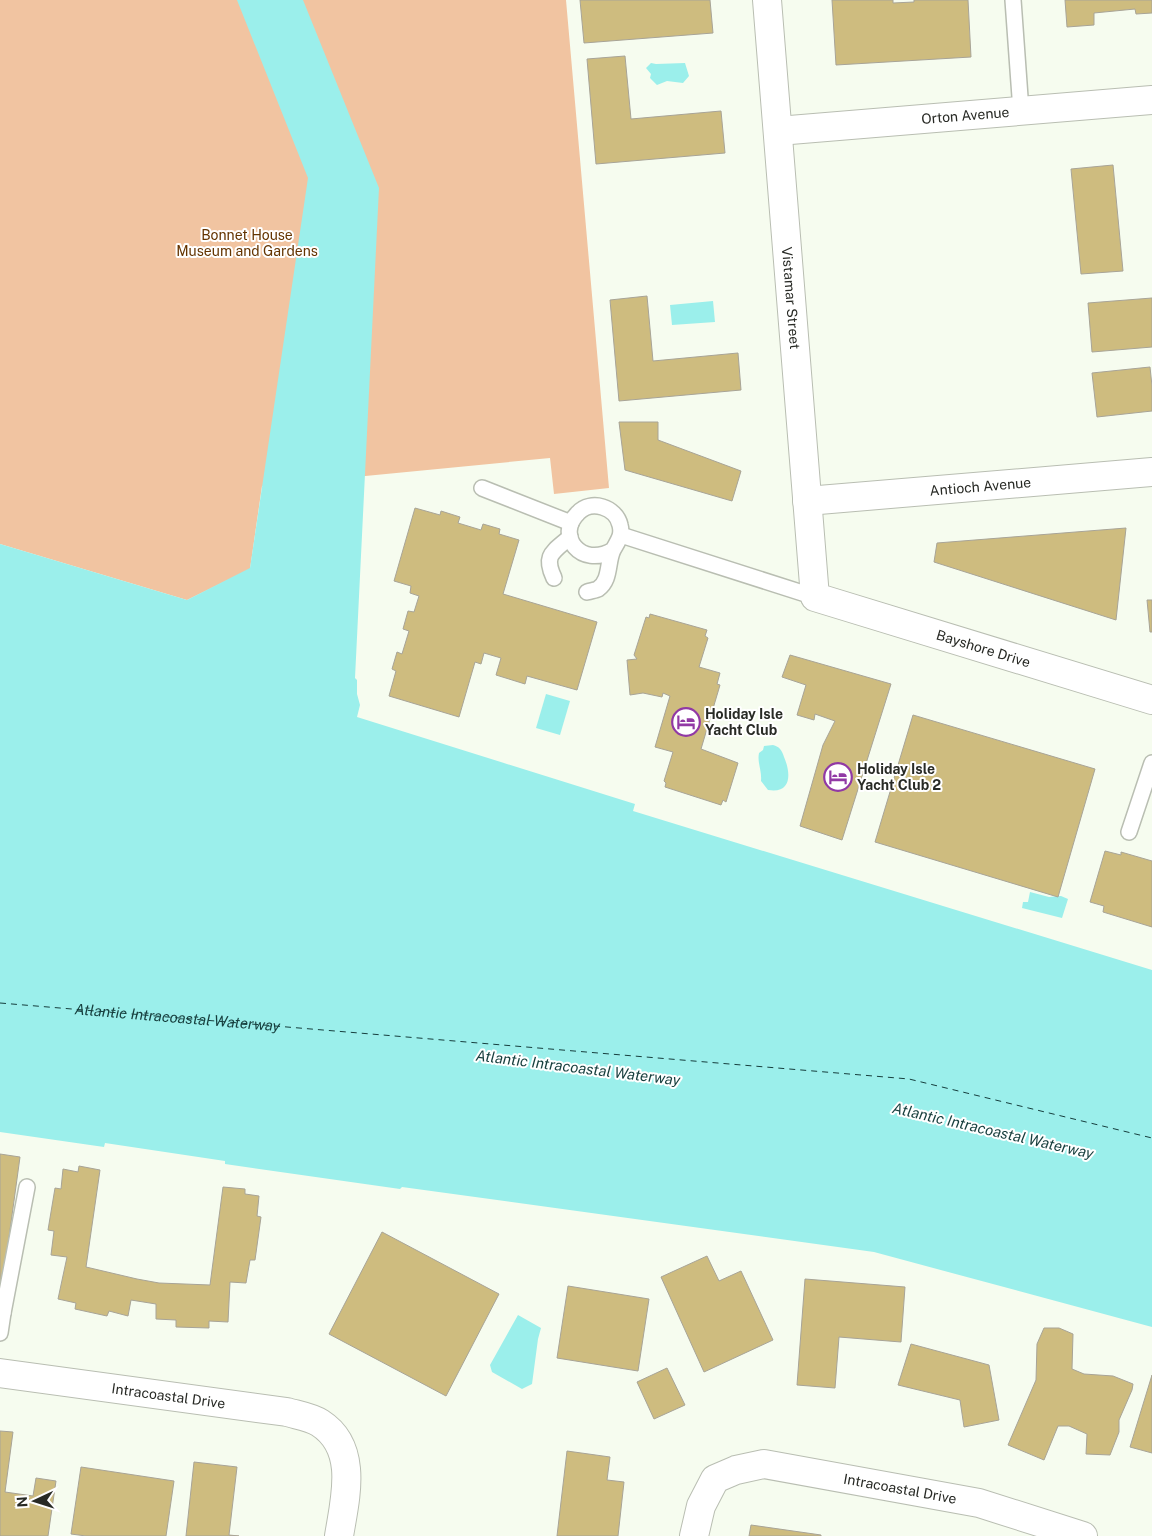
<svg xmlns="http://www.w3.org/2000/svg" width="1152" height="1536" viewBox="0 0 1152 1536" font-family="'Public Sans',sans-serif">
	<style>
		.green { fill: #f1c4a1 }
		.water { fill: #9befeb }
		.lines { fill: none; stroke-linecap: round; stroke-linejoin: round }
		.ferry { stroke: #163e3d; stroke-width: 1; stroke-dasharray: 6 5; stroke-linecap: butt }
		.building { fill: #cebc7f; stroke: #a8a497 }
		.service-casing { stroke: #b9beb2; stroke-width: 18 }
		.minor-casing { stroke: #b9beb2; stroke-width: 30 }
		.service { stroke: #fff; stroke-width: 15 }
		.minor { stroke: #fff; stroke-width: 28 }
		.labels { text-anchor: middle; stroke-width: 4; stroke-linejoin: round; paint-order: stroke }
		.street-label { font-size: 14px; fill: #282a25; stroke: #fff }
		.park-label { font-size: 14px; fill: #643400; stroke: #fff }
		.poi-label { font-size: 14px; font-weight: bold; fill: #282a25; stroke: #fff; text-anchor: start }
		.water-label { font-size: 15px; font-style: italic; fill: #163e3d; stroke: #fff }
	</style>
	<rect width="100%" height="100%" fill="#f6fcef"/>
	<polygon class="green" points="0,0 566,0 609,488 554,494 550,458 262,486 250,569 187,600 0,544"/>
	<g class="water">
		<polygon points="237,0 303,0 379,188 355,678 357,680 357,694 360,705 357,717 635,804 633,811 1152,970 1152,1327 874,1252 402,1187 400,1189 225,1164 225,1161 105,1143 104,1147 0,1132 0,544 187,600 250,568 308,178"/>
		<polygon points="651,63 656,64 685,63 689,76 683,83 667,81 657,85 650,78 651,74 646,68"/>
		<polygon points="713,301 715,322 672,325 670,305"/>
		<polygon points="546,694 570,701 560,735 536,728"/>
		<path d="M773 745C776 746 779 747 780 749 782 751 783 754 784 757 791 773 792 794 768 790L761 781C762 770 757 763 759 753L763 750 764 746Z"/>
		<polygon points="1030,892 1049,897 1061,896 1068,899 1062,918 1022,908 1023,902 1028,902"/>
		<polygon points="518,1315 541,1328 538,1339 532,1384 522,1389 492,1372 490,1365"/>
	</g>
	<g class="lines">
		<path class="ferry" id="s1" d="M0 1003 909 1079 1152 1138"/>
	</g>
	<g class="building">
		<polygon points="580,0 710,0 713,33 584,43"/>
		<polygon points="832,0 893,0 893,3 914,2 914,0 968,0 971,57 836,65"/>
		<polygon points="1065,0 1152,0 1152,13 1136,14 1135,9 1094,13 1094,25 1067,27"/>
		<polygon points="625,56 631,119 721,111 725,153 596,164 587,59"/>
		<polygon points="1113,165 1123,271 1081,274 1071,169"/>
		<polygon points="647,296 653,361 738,353 741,390 619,401 610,300"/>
		<polygon points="1152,298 1152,347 1092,352 1088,303"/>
		<polygon points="1150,367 1152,386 1152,411 1097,417 1092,373"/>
		<polygon points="619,422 658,422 658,440 741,471 732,501 625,470"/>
		<polygon points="415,508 440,515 441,511 460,517 458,523 481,530 483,524 500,529 499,534 519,540 503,594 597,622 577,690 527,676 525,684 496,675 501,658 484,653 481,664 475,662 459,717 389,696 396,671 392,669 397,652 402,654 409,631 403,629 408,611 414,612 419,596 410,593 411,586 394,581"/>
		<polygon points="1126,528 1116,620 934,562 937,543"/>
		<polygon points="1147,600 1152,600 1152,632 1150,632"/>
		<polygon points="650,614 707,630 705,636 708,638 699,667 720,673 717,684 720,685 701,749 738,763 726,802 723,800 721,805 665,787 666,783 664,781 673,752 655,747 670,696 663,693 662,697 643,693 630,695 627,660 637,659 634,655 646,617 649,618"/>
		<polygon points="790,655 891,684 842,840 800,826 823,745 835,721 815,714 814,720 797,715 806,685 782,677"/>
		<polygon points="913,715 1095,769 1058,897 875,842"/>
		<polygon points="1105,851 1121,855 1121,852 1152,861 1152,927 1103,912 1104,906 1090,902"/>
		<polygon points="0,1154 20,1157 0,1303"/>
		<polygon points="79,1166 100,1170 86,1267 137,1279 159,1283 210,1285 223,1187 245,1189 245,1194 259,1196 257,1216 261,1217 255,1260 250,1260 246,1283 230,1282 228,1322 209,1321 209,1328 176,1327 176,1320 156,1319 156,1304 131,1300 128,1316 109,1311 107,1316 75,1309 76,1303 58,1299 67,1257 51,1255 54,1231 48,1230 55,1188 61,1189 63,1169 78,1172"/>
		<polygon points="382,1232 499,1294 446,1396 329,1334"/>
		<polygon points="707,1256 719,1281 741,1271 773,1340 704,1372 661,1277"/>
		<polygon points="805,1279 905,1287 901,1342 839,1337 835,1388 797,1385"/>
		<polygon points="568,1286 649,1299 638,1371 557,1358"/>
		<polygon points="1044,1328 1059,1328 1073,1334 1072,1369 1084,1374 1113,1376 1133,1384 1132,1390 1119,1420 1119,1432 1110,1455 1086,1454 1087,1434 1069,1426 1058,1426 1044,1460 1008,1445 1036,1380 1037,1344"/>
		<polygon points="911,1344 989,1365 999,1420 964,1427 960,1400 898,1385"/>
		<polygon points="667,1368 685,1405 654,1419 637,1382"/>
		<polygon points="1152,1375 1152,1453 1130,1447"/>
		<polygon points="0,1431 13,1432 5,1492 33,1496 36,1478 56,1481 48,1536 0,1536"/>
		<polygon points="567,1451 610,1457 607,1480 624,1482 618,1536 557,1536"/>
		<polygon points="194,1462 237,1467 229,1535 239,1536 186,1536"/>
		<polygon points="81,1467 174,1481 166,1536 86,1536 71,1534"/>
		<polygon points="751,1525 821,1535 821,1536 749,1536"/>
	</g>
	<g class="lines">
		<defs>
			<g id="service">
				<polyline points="1013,0 1021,111"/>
				<polyline points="482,488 571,523"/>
				<polyline points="621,535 815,597"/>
				<path d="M554 578C543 555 553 552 570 537"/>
				<path d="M587 592C590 591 596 590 598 589 611 580 607 562 613 550 617 542 623 536 620 525 616 507 591 499 578 513 555 535 581 569 613 550"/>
				<polyline points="1129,832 1152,763"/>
				<polyline points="0,1313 3,1313 0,1333"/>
				<polyline points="3,1313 27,1187"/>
			</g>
			<g id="minor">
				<path id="s2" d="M767 0 815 597 1152 700"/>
				<path id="s3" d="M778 131 1152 100"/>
				<path id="s4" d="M807 501 1152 472"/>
				<path id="s5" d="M0 1373 287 1412C297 1415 311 1417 320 1423 359 1448 345 1499 339 1536"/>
				<path id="s6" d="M694 1536 701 1506 715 1479 736 1470 764 1464 979 1503 1083 1536"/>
			</g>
		</defs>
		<use href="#service" class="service-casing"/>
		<use href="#minor" class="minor-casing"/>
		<use href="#service" class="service"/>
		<use href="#minor" class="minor"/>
	</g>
	<defs>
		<symbol id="hotel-ring" viewBox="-11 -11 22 22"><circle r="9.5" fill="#fff" stroke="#9139a5" stroke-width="1.5"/><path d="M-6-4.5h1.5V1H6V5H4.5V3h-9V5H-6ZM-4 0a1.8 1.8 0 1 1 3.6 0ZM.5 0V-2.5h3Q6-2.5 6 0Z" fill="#9139a5"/></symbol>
	</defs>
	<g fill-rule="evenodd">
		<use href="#hotel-ring" x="670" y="706" width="32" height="32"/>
		<use href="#hotel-ring" x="822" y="761" width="32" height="32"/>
	</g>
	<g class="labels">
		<g class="street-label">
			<text dy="5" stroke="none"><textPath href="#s3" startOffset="188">Orton Avenue</textPath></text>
			<text dy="5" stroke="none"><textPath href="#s2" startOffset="299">Vistamar Street</textPath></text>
			<text dy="5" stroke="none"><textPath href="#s4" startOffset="174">Antioch Avenue</textPath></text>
			<text dy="5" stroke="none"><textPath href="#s2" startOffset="775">Bayshore Drive</textPath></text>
			<text dy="5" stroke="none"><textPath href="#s5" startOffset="170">Intracoastal Drive</textPath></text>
			<text dy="5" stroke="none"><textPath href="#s6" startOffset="251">Intracoastal Drive</textPath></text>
		</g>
		<g class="park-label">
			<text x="247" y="240">Bonnet House<tspan x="247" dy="16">Museum and Gardens</tspan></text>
		</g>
		<g class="poi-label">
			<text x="705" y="719">Holiday Isle<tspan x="705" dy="16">Yacht Club</tspan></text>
			<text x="857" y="774">Holiday Isle<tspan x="857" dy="16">Yacht Club 2</tspan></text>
		</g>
		<g class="water-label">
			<text dy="5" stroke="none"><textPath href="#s1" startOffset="178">Atlantic Intracoastal Waterway</textPath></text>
			<text transform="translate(578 1068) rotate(7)" y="5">Atlantic Intracoastal Waterway</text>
			<text transform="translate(993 1131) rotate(13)" y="5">Atlantic Intracoastal Waterway</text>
		</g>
	</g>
	<g transform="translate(35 1501) rotate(266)" stroke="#ffffff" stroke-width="4" paint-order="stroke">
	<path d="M0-4L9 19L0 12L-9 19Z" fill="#282a25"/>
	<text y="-8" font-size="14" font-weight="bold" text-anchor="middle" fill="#282a25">N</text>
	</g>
</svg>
